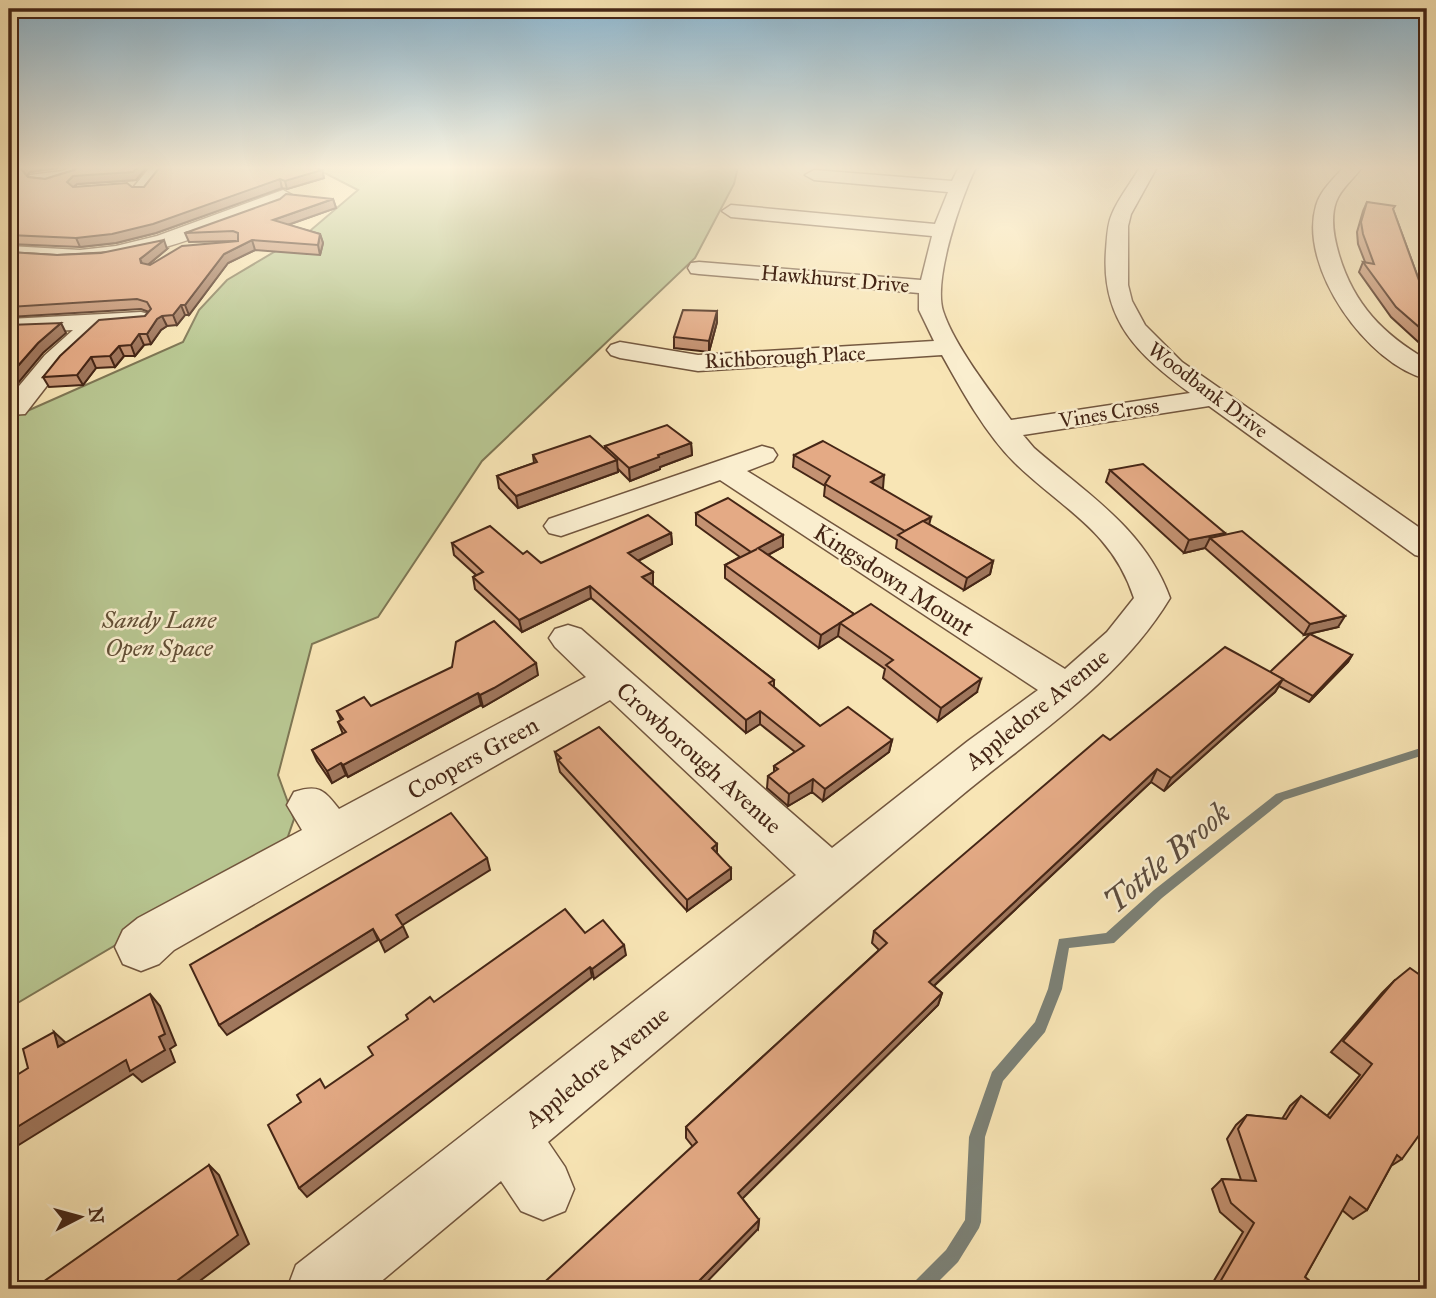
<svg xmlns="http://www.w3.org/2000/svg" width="1436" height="1298" viewBox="0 0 1436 1298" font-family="'IM FELL Great Primer',serif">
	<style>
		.green { fill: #b8c691; stroke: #7e7654; stroke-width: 2 }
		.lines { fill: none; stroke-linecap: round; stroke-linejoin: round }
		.stream { fill: #7c8176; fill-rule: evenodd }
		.minor-casing { stroke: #72563e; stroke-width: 3 }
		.minor { fill: #faeecf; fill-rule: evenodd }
		.wall { fill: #c49272; stroke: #452616; stroke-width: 2 }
		.shaded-wall { fill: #a0775d; stroke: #452616; stroke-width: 2 }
		.building { fill: #e4aa85; stroke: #452616; stroke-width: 2 }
		.labels { text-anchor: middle; stroke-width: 5; stroke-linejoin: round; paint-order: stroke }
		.far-street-label { font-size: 21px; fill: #452616; stroke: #faeecf }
		.street-label { font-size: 24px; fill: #452616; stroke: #faeecf }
		.park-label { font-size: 24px; font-style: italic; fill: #624e35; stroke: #faeecf }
		.near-water-label { font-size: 32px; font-style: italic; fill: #5c4c3e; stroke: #faeecf }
	</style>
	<rect width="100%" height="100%" fill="#f8e5b5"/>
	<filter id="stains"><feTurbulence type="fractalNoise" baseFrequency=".00286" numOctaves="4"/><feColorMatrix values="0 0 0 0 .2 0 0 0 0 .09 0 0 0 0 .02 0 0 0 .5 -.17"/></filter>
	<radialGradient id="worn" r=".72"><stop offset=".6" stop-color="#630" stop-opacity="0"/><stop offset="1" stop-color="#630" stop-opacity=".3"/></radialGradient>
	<polygon class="green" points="217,167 738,167 734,184 695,258 482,461 378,617 312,644 278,775 294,819 285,845 9,1008 9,419 183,342 199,310 227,280 311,230 358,190 319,170"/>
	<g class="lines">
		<polygon class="stream" points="1427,746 1427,754 1284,800 1162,898 1114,943 1069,948 1062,989 1045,1032 1003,1081 985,1137 981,1222 979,1228 958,1262 931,1289 911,1289 913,1283 946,1250 965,1220 969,1137 992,1072 1035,1022 1048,989 1059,939 1106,933 1154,890 1276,794"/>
		<defs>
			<g id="minor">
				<path d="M69 167H89C78 180 39 192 27 179L30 175 63 171Z"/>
				<polygon points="150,167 168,167 147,193 135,193 132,189"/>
				<path d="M959 167H976C961 198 933 279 943 311 954 345 990 391 1011 420L1190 393C1138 355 1101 320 1106 251 1107 239 1107 225 1112 214 1119 197 1131 183 1140 167H1157L1131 214 1128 226V285L1132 301 1145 325 1182 362 1427 533V558L1415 555 1209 406 1023 435 1034 448C1087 494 1145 529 1170 598 1118 684 1031 737 955 801 819 914 684 1028 548 1142L565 1167 574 1189 565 1211 543 1220 521 1211 501 1181 372 1289H287L296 1265 796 875 610 700 174 950 159 964 141 971 123 964 115 947 123 930 138 918 302 830 287 805 294 792C319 784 324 790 339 809L586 677 555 647 549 638 555 629 568 625 581 629 832 848 968 741 1038 690 720 480 561 536 549 533 544 526 549 519 762 446 773 449 777 455 773 461 747 471 1065 669 1107 632 1134 598C1112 530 1062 509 1014 462 985 433 962 391 942 355L698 371 620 358 611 355 607 350 611 345 620 342 698 355 934 341 919 310V293L699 274 691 273 688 268 691 263 699 262 921 280 932 236 731 217 722 211 731 205 935 224 948 192 814 180 805 175 814 170 952 181Z"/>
				<path d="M1344 167H1362C1354 179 1341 188 1336 202 1330 219 1334 238 1339 255 1354 305 1383 334 1427 360V379C1368 365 1298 268 1316 206 1320 191 1333 179 1344 167Z"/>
				<path d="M283 190 292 195 282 205C218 228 148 261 79 262 56 263 32 260 9 258V246L80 250 116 246 157 236Z"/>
				<polygon points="141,312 149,314 153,319 149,324 103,328 63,365 25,414 9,415 9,398 45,355 73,330 9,333 9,319"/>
			</g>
		</defs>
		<use href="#minor" class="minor-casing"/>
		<use href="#minor" class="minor"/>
	</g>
	<g class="wall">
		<polygon points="9,167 64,167 30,172 27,175 28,177 45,179 74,170 78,167 147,167 136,180 77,184 74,187 144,187 160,167 319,167 318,169 322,170 324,178 287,189 282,188 156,233 116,243 80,247 9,244"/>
		<polygon points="333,199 336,208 288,225 320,234 323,243 320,255 255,250 228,263 189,315 185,315 177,325 167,326 161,330 151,344 144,345 135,356 124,356 115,367 96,368 83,385 49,387 43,377 145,316 149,312 141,309 9,317 9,252 57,255 167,249 148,265 150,265 236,241 189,242 185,233"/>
		<polygon points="1367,202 1393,209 1420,283 1427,297 1427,350 1391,317 1359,272 1363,262 1365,262 1358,244 1357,232 1363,211"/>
		<polygon points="717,311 717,322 709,352 674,348 674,337"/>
		<polygon points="691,443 692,455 660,467 660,469 630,481 618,469 618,472 518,508 499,488 497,476 534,463 533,455 605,449 605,446"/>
		<polygon points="794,455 883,488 881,488 929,524 993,561 990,574 964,590 896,548 897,540 824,496 825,486 793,467"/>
		<polygon points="1110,470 1225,533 1225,535 1338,627 1304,635 1205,548 1184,553 1106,482"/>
		<polygon points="696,513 783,535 783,547 768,555 854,614 977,692 938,721 883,678 885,669 838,636 819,648 725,578 725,565 740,557 696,525"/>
		<polygon points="671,533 672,544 638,561 653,572 653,584 652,585 774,680 774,687 820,726 892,740 889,752 823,801 812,792 788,806 767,788 768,776 774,772 774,766 795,752 760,724 746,733 591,598 522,632 475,589 473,577 476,575 454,555 452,543 523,554 541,563"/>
		<polygon points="1352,655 1348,662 1309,702 1279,686 1275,692 1164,791 1151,782 934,986 942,993 938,1005 742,1198 759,1220 758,1229 686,1138 686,1127 879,950 872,943 874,931 1110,740 1270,672"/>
		<polygon points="538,675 497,699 483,707 481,705 348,777 346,775 332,783 317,761 312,750 343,734 338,722 341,720 337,711 371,706"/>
		<polygon points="555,752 717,844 717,853 731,879 687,911 560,772"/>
		<polygon points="1394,981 1402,1159 1391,1166 1367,1210 1353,1219 1342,1210 1305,1277 1319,1289 1209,1289 1243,1232 1220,1212 1212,1189 1222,1179 1241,1180 1227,1139 1236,1125 1247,1115 1282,1119 1290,1106 1301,1096 1327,1116 1360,1075 1331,1052 1382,993"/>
	</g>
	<g class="shaded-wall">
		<polygon points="23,167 64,167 30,172 25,177 21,169"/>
		<polygon points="137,167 147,167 136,180 77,184 70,190 67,182 73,176"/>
		<polygon points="308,167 319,167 318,171 322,170 324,178 287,189 285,181"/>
		<polygon points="280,179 282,188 156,233 116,243 80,247 76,238"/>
		<polygon points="333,199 336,208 276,229 273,220"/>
		<polygon points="320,234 323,243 320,255 318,245"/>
		<polygon points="164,240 167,249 144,268 140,259"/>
		<polygon points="252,240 255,250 228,263 189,315 185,305 224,254"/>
		<polygon points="181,305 185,315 177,325 173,315"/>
		<polygon points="717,311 717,322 709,352 709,341"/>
		<polygon points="162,316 167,326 161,330 151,344 147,334 157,319"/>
		<polygon points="61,323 66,333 43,353 9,394 9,376 38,343"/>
		<polygon points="139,334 144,345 135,356 131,345"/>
		<polygon points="119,346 124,356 115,367 110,356"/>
		<polygon points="91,357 96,368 83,385 77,375"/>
		<polygon points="691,443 692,455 660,467 660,469 630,481 629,468 658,455"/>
		<polygon points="617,460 618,472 518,508 516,496"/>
		<polygon points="884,475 883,488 869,494 871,482"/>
		<polygon points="931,517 928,529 905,531"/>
		<polygon points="671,533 672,544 629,565 628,553"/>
		<polygon points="1225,533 1220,545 1210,538 1205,548 1184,553 1189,540"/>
		<polygon points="783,535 783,547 758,560 758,548"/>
		<polygon points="993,561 990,574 964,590 967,578"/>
		<polygon points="653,572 653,584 643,589 642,577"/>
		<polygon points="590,586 591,598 522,632 519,620"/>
		<polygon points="854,614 840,623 838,636 819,648 821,635"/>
		<polygon points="1345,616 1338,627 1304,635 1310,624"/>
		<polygon points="1352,655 1348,662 1309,702 1313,696"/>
		<polygon points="536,663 538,675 483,707 480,695"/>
		<polygon points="981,679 977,692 938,721 941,708"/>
		<polygon points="1283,679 1275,692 1164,791 1171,778"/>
		<polygon points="478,693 481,705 348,777 343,765"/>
		<polygon points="760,711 760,724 746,733 746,720"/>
		<polygon points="892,740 889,752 823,801 825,789"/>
		<polygon points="341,763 346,775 332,783 327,771"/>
		<polygon points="1157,769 1151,782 925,994 929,982"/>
		<polygon points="813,779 812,792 788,806 789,794"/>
		<polygon points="717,844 717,856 712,848"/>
		<polygon points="487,858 490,870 401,926 396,915"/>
		<polygon points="731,868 731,879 687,911 687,900"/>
		<polygon points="403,926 408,937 385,952 380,941"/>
		<polygon points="373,929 378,940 227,1035 219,1025"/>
		<polygon points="624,945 626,955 594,979 592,969"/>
		<polygon points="590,967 592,977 307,1197 299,1188"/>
		<polygon points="942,993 938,1005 738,1203 738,1193"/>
		<polygon points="150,994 160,1006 176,1045 170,1049 175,1062 142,1082 133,1074 9,1151 9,1132 159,1037"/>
		<polygon points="54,1032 66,1043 58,1047"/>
		<polygon points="209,1165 219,1175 249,1244 189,1289 166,1289"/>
		<polygon points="759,1220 758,1229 700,1289 691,1289"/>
	</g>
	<g class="building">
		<polygon points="9,167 23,167 21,169 28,177 45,179 74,170 78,167 137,167 133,172 73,176 67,182 73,187 127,183 132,187 144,187 160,167 313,167 322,170 285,181 280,179 153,224 112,234 76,238 9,235"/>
		<polygon points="286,194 333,199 273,220 320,234 318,245 252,240 224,254 185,305 181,305 173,315 162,316 157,319 147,334 139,334 131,345 119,346 110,356 91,357 77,375 43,377 60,356 99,320 145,316 151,309 147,302 137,299 9,307 9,252 57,255 101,253 164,240 140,259 141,263 150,265 182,246 238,241 238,233 233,231 185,233 280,199"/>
		<polygon points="1367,202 1395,206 1393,209 1420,283 1427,297 1427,334 1396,307 1363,262 1374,264 1363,234 1361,222"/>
		<polygon points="683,310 717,311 709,341 674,337"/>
		<polygon points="61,323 38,343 9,376 9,325"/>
		<polygon points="667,425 691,443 658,455 659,457 629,468 605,446"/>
		<polygon points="590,436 617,460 516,496 497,476 537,462 533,455"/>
		<polygon points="823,441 884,475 871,482 931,517 905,531 825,484 830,476 794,455"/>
		<polygon points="1143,464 1225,533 1189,540 1110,470"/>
		<polygon points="728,498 783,535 758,548 854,614 821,635 725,565 757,549 751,552 696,513"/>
		<polygon points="648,515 671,533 628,553 653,572 642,577 774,680 769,683 820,726 848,707 892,740 825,789 813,779 789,794 768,776 778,769 774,766 804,746 760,711 746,720 590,586 519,620 473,577 483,572 452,543 490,526 523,554 527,551 541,563"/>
		<polygon points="923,521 993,561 967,578 898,535"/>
		<polygon points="1242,531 1345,616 1310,624 1210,538"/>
		<polygon points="871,604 981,679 941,708 886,665 893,660 840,623"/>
		<polygon points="494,621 536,663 494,688 480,695 478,693 343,765 341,763 327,771 312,750 346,732 338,722 343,719 337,711 364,697 371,706 452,667 456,642"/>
		<polygon points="1310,634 1352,655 1313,696 1270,672"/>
		<polygon points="1225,647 1283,679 1171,778 1157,769 929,982 942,993 738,1193 759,1220 691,1289 537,1289 697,1142 686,1127 887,943 874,931 1103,735 1110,740"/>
		<polygon points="599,727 717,844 712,848 731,868 687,900 558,760 561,758 555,752"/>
		<polygon points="451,813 487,858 396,915 403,926 380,941 373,929 219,1025 190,965"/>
		<polygon points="565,909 585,933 603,920 624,945 592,969 590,967 299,1188 268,1125 301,1102 297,1095 320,1079 325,1088 373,1055 368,1047 408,1019 406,1015 430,997 434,1002"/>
		<polygon points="1410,968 1420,975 1427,968 1427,1124 1402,1159 1397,1155 1367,1210 1350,1197 1305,1277 1319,1289 1216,1289 1254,1223 1231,1203 1222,1179 1256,1181 1238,1129 1247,1115 1286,1119 1301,1096 1330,1118 1372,1064 1343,1041 1394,981"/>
		<polygon points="150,994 165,1034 159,1037 165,1050 130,1071 126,1060 9,1132 9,1080 28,1068 23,1049 54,1032 58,1047"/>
		<polygon points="209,1165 238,1235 166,1289 33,1289"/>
	</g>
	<linearGradient id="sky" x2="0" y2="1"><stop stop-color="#8bb8d4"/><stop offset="0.48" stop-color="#fcf3de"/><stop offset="1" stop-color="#fcf3de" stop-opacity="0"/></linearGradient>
	<rect width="1436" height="349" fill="url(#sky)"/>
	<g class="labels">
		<g class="far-street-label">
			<text transform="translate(835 279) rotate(5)" y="7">Hawkhurst Drive</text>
			<text transform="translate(785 357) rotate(-3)" y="7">Richborough Place</text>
			<text transform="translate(1208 390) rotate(37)" y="7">Woodbank Drive</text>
			<text transform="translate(1109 413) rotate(-9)" y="7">Vines Cross</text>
		</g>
		<g class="street-label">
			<text transform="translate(894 580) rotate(33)" y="8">Kingsdown Mount</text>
			<text transform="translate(1037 709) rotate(-39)" y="8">Appledore Avenue</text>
			<text transform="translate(473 758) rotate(-29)" y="8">Coopers Green</text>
			<text transform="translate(699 758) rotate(42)" y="8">Crowborough Avenue</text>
			<text transform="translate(597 1067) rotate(-39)" y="8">Appledore Avenue</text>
		</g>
		<g class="park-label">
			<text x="159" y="628">Sandy Lane<tspan x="159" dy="28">Open Space</tspan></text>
		</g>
		<g class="near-water-label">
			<text transform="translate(1167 857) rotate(-40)" y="11">Tottle Brook</text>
		</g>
	</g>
	<rect width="1436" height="1298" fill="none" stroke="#f8e5b5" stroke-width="35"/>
	<rect x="10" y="10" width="1415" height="1277" fill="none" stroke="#452616" stroke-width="3.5"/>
	<rect x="18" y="18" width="1401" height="1263" fill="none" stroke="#452616" stroke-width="2"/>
	<g transform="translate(80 1217) rotate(84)" stroke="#faeecf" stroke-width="5" paint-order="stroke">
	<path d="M0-5L12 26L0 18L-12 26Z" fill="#452616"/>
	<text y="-10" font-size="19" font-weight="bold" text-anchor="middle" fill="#452616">N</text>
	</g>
	<rect width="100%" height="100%" filter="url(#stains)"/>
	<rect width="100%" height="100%" fill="url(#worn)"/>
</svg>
